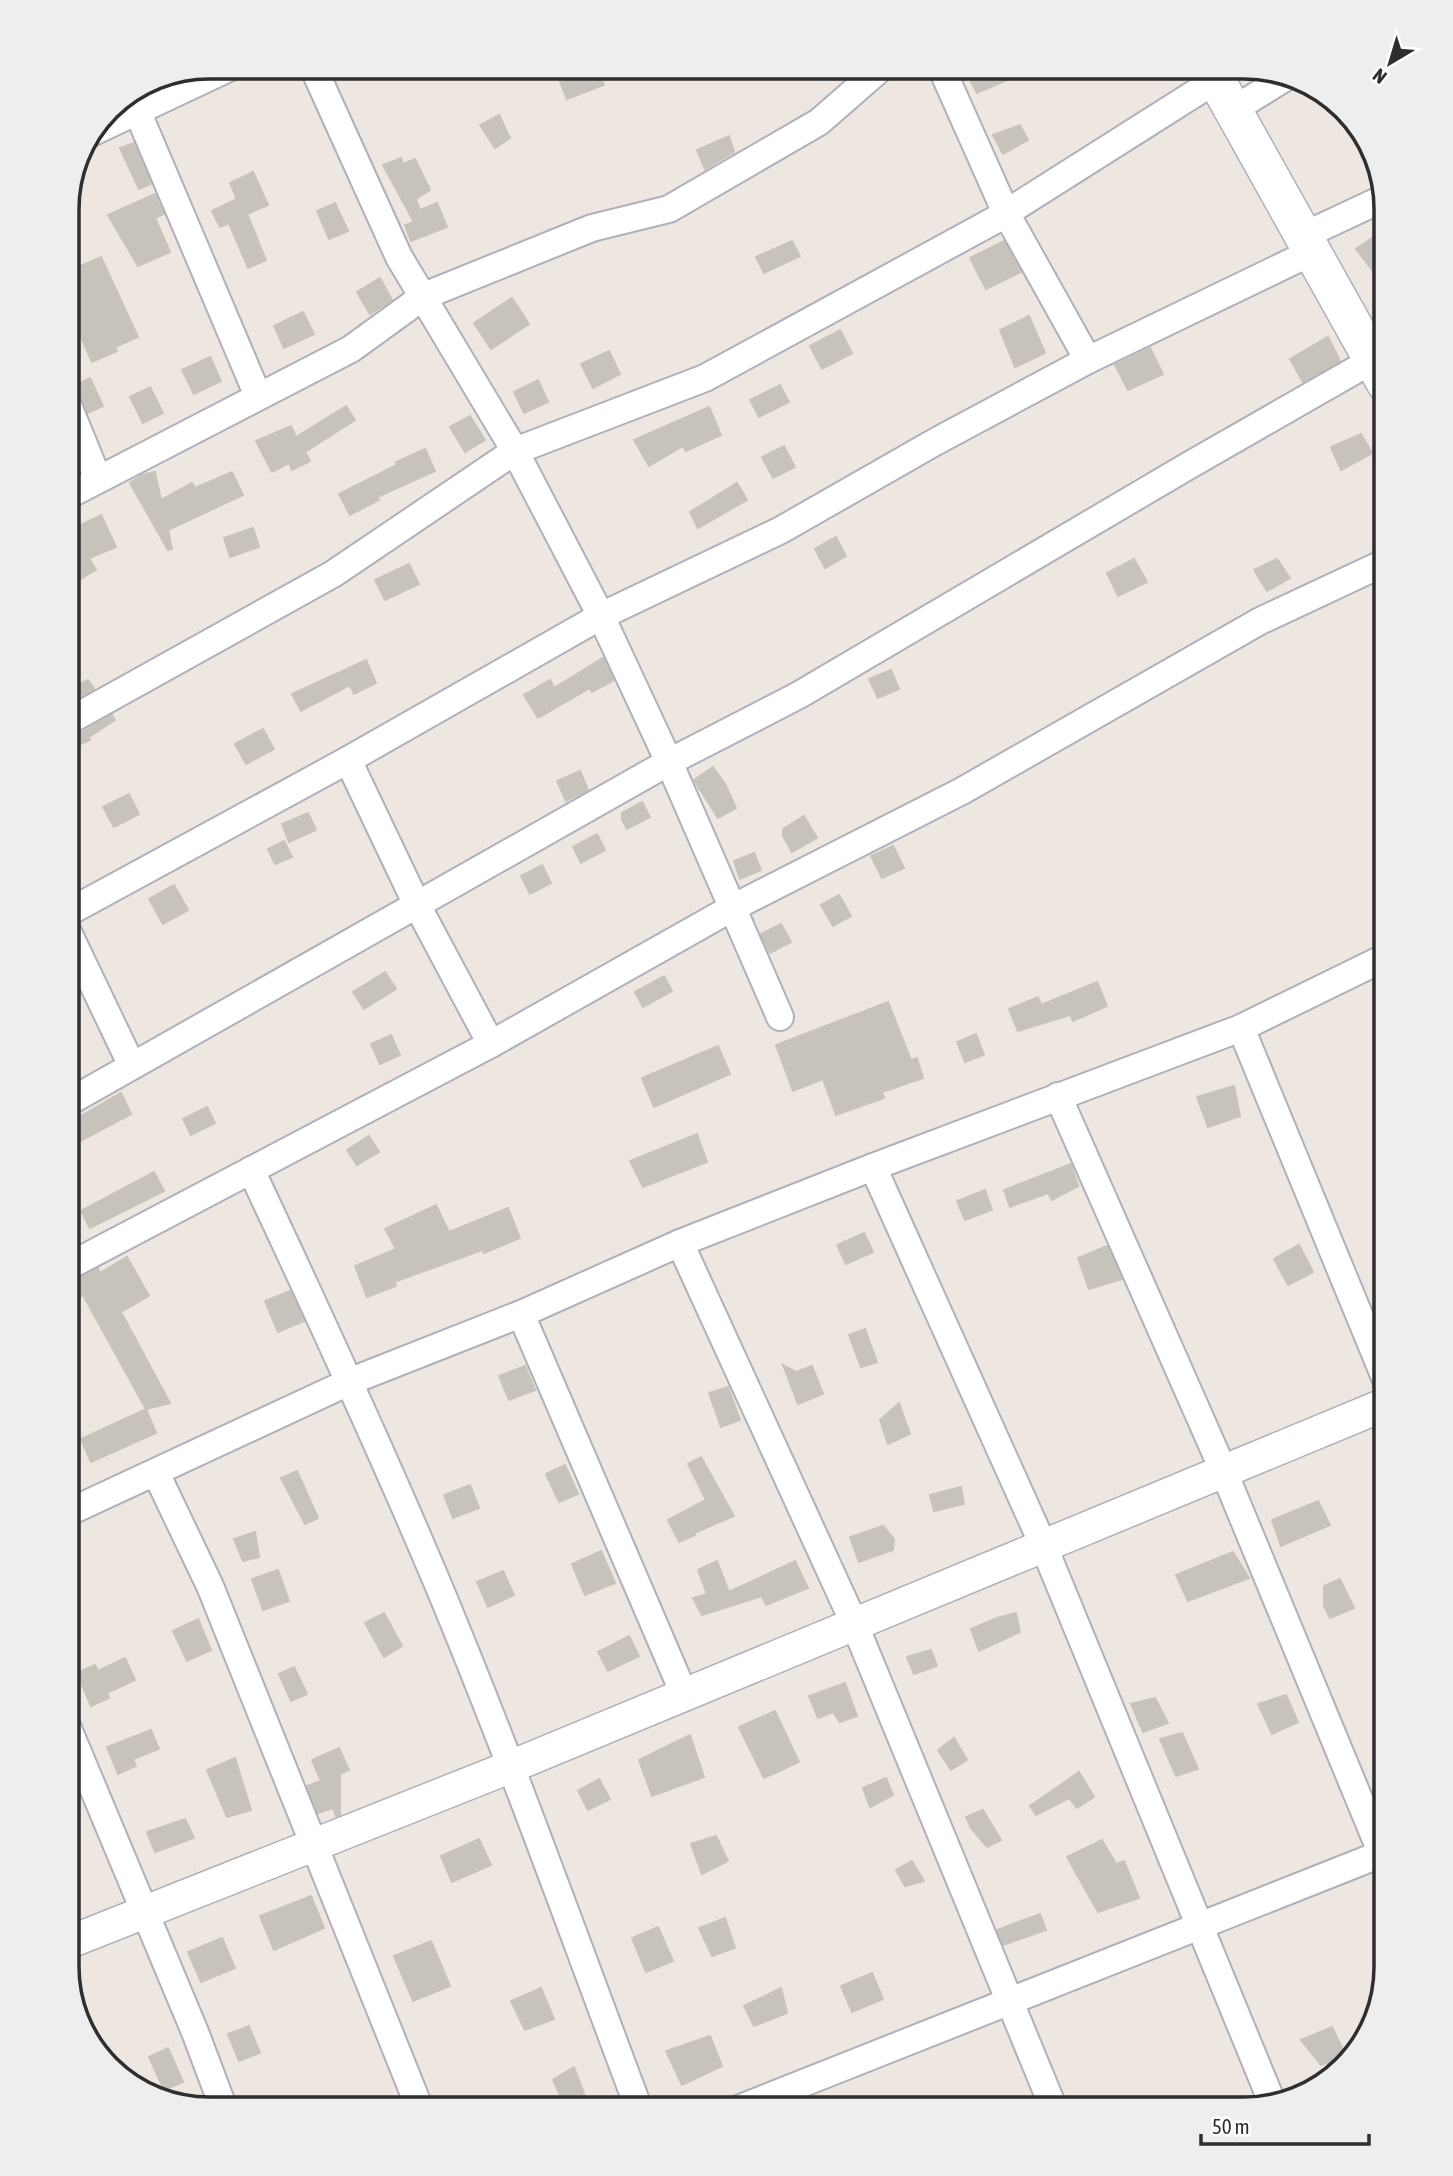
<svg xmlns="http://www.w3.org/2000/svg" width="1453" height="2176" viewBox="0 0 1453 2176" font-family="'Asap Condensed',sans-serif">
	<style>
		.building { fill: #c7c2bc; stroke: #cac3bb; stroke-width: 2 }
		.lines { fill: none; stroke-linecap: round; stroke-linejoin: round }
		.minor-casing { stroke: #aeb1b9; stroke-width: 30 }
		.tertiary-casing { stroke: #aeb1b9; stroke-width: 35 }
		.secondary-casing { stroke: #aeb1b9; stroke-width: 40 }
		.minor { stroke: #fff; stroke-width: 26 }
		.tertiary { stroke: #fff; stroke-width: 32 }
		.secondary { stroke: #fff; stroke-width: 37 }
		.rim { fill: none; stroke: #2e2e2e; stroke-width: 3.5 }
	</style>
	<rect width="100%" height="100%" fill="#eee7e1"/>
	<g class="building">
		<polygon points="554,67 597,67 604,85 567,99"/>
		<polygon points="963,67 1001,67 1007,80 977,93"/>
		<polygon points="499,115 510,138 495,148 480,125"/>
		<polygon points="1020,125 1028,140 1003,154 993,135"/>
		<polygon points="729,136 734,152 705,169 697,150"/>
		<polygon points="134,143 151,184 139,189 120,148"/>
		<polygon points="401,158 403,164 415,159 430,190 416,199 420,210 437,203 447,227 411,241 405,225 414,222 383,165"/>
		<polygon points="253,172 268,205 247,214 266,260 248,268 229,223 220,227 212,211 237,199 230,183"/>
		<polygon points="155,194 164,214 155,218 170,252 138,266 108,215"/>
		<polygon points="335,203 348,231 329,239 317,211"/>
		<polygon points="1387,228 1387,266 1376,275 1356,249"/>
		<polygon points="792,241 800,256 764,273 756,257"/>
		<polygon points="1004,241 1021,272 986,289 970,258"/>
		<polygon points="101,257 138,337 115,347 117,351 92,362 67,306 67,272"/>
		<polygon points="380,278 392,300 370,314 357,292"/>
		<polygon points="512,298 529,324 491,349 474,323"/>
		<polygon points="303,312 314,334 284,348 274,326"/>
		<polygon points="1029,316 1045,353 1015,367 1000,330"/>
		<polygon points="840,330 852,353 822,369 810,346"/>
		<polygon points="1328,337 1340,361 1303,382 1290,359"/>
		<polygon points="1150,348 1163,374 1128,390 1115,365"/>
		<polygon points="609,351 620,374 593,388 581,364"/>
		<polygon points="210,357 221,381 194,394 182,370"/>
		<polygon points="90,378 103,406 88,413 81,396 70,388"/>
		<polygon points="538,380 548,402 524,413 514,392"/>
		<polygon points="780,385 789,402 759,417 750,400"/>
		<polygon points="150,387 163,413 143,423 130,397"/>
		<polygon points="346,406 355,420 305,452 310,461 292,470 289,463 272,472 256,441 291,426 296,437"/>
		<polygon points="709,407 721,435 686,451 683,446 649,466 634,440"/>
		<polygon points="470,416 485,440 465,452 450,427"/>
		<polygon points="1361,434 1372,453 1341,470 1331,447"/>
		<polygon points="784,446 795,467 773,478 762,457"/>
		<polygon points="425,449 435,471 377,497 379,500 350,515 339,494 397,465 396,462"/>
		<polygon points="155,472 161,500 192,483 195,488 232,472 243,495 168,530 172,549 168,550 130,483 142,475"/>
		<polygon points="737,483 747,500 698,528 690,512"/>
		<polygon points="101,515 116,547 89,558 96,570 80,579 67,551 67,523 71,530"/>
		<polygon points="253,528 259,547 230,557 224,538"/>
		<polygon points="836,537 846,556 825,568 815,549"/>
		<polygon points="1134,559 1147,582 1118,596 1107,573"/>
		<polygon points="1277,559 1290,578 1267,591 1254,570"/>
		<polygon points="409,564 419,584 385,600 375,580"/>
		<polygon points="603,658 614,680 592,692 590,688 538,718 524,695 550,680 554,688"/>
		<polygon points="366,660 376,683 354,694 350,685 301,711 292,694"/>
		<polygon points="891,670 899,689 878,698 869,679"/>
		<polygon points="88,680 94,689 67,704 67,690"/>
		<polygon points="112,715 115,720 89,737 90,740 67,750 67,738 75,736"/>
		<polygon points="263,729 274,749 246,764 235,744"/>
		<polygon points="713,767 725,784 736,808 718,818 694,780"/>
		<polygon points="580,771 588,790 566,801 557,781"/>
		<polygon points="129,794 139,814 114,827 103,807"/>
		<polygon points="642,802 650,817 627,829 622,820 622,813"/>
		<polygon points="308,813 316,830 289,842 282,824"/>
		<polygon points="804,816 817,838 792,852 783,836 783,829"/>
		<polygon points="597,834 605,850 581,863 573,847"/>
		<polygon points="284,841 292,857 275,864 268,849"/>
		<polygon points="893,846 904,868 882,878 871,856"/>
		<polygon points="754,853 761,870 740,879 734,861"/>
		<polygon points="542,865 551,883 530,894 521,876"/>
		<polygon points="174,885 188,910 163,924 149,899"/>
		<polygon points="839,895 851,916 833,926 821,905"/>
		<polygon points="781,924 791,942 770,953 761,934"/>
		<polygon points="385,972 396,989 364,1009 353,992"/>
		<polygon points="664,976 672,991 643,1007 635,992"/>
		<polygon points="1097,982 1107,1006 1073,1021 1070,1015 1018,1031 1009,1009 1038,997 1041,1005"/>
		<polygon points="888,1002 911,1060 917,1058 923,1078 882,1092 884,1098 836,1115 823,1079 793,1091 776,1045"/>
		<polygon points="976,1034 984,1055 965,1062 957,1042"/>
		<polygon points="391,1035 400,1055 380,1064 371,1044"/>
		<polygon points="718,1046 730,1074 654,1107 642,1078"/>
		<polygon points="1234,1086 1240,1116 1208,1127 1197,1097"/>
		<polygon points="121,1093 131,1114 67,1148 67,1124"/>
		<polygon points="207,1107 215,1123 191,1135 183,1119"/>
		<polygon points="697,1134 707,1162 643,1187 630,1161"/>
		<polygon points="369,1136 379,1152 357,1165 347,1150"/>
		<polygon points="1071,1164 1078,1186 1052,1200 1048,1193 1010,1207 1004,1190"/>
		<polygon points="154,1172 164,1191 90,1228 81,1211"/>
		<polygon points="985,1190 992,1210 965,1220 957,1201"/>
		<polygon points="436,1205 449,1232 508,1208 520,1238 484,1253 482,1250 394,1282 396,1286 367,1297 355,1266 396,1249 385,1229"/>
		<polygon points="864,1233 873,1252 846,1264 837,1245"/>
		<polygon points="1299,1245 1313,1272 1288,1285 1274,1259"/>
		<polygon points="1107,1246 1122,1279 1089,1289 1078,1258"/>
		<polygon points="127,1257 149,1296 121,1312 170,1403 146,1409 83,1295 67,1303 67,1283 98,1268 100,1273"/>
		<polygon points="290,1291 304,1321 278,1332 265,1301"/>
		<polygon points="865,1329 877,1362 861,1367 849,1335"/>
		<polygon points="783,1365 796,1372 812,1366 823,1394 798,1404"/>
		<polygon points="525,1366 535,1390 509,1400 499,1376"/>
		<polygon points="728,1387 740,1420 721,1427 709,1393"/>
		<polygon points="899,1403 910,1434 888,1444 880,1420"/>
		<polygon points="146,1409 156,1433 91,1462 81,1439"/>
		<polygon points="701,1457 734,1516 694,1533 695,1535 679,1542 668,1520 706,1500 688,1464"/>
		<polygon points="565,1465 578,1494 559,1502 546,1474"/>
		<polygon points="297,1471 318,1518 305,1524 281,1478"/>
		<polygon points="470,1485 479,1508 453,1518 444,1495"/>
		<polygon points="961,1487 964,1504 934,1511 930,1495"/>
		<polygon points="1318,1501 1330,1525 1281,1546 1272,1520"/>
		<polygon points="883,1526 894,1539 893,1550 859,1562 850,1537"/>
		<polygon points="255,1532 259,1557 243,1561 234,1539"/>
		<polygon points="601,1551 615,1583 585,1595 572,1564"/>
		<polygon points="1233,1552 1249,1578 1188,1601 1176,1575"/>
		<polygon points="717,1561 729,1592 795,1561 808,1588 766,1605 762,1596 702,1615 693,1598 707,1594 698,1570"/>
		<polygon points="278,1570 289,1601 263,1610 252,1579"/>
		<polygon points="503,1571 514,1595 488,1607 477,1582"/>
		<polygon points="1340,1579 1354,1608 1330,1618 1324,1606 1324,1586"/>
		<polygon points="384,1613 402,1646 384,1657 365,1623"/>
		<polygon points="1016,1613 1020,1632 979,1651 971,1629 997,1618"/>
		<polygon points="198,1619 211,1650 187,1661 173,1631"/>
		<polygon points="629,1636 639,1656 608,1671 598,1652"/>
		<polygon points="931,1650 937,1666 914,1674 907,1657"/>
		<polygon points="125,1658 135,1680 107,1693 109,1698 91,1706 77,1673 95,1665 98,1671"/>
		<polygon points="294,1667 307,1694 291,1701 279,1674"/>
		<polygon points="845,1683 857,1716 840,1722 833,1712 818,1718 809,1696"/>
		<polygon points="1286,1695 1298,1722 1272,1734 1258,1704"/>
		<polygon points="1155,1698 1168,1723 1143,1732 1131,1704"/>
		<polygon points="775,1711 799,1762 764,1778 739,1727"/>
		<polygon points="151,1730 159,1749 133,1759 136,1766 118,1774 107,1747"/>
		<polygon points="1182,1733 1198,1769 1176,1776 1160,1739"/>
		<polygon points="690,1735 704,1777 652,1796 639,1760"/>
		<polygon points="954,1738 967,1760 951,1770 938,1750"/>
		<polygon points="339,1748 349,1770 340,1774 340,1815 336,1816 333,1808 318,1813 307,1786 321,1781 312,1760"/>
		<polygon points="235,1758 251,1810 227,1817 207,1770"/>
		<polygon points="1079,1772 1094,1797 1077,1808 1069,1798 1036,1815 1030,1806"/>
		<polygon points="886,1778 893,1795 870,1807 863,1788"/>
		<polygon points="599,1779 610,1799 588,1810 578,1791"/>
		<polygon points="983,1810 1001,1840 987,1847 971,1828 966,1817"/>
		<polygon points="185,1819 194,1838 155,1852 147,1832"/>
		<polygon points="716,1836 728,1861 702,1874 691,1844"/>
		<polygon points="479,1839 491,1865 452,1882 441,1856"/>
		<polygon points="1102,1840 1116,1864 1124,1861 1139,1898 1098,1912 1067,1857"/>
		<polygon points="912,1861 924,1881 905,1886 896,1870"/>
		<polygon points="311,1896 324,1928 274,1950 260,1916"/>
		<polygon points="1040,1914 1046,1930 1003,1945 997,1930"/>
		<polygon points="725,1918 735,1948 712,1956 699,1928"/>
		<polygon points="658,1927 673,1961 646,1972 632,1938"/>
		<polygon points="222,1938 235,1968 201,1982 188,1952"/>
		<polygon points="431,1941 450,1986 413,2001 394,1956"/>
		<polygon points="872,1973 883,1999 852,2012 841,1986"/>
		<polygon points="541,1988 554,2019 525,2030 511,2001"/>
		<polygon points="781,1988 787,2013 754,2026 744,2006"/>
		<polygon points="249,2026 260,2053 239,2061 228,2034"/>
		<polygon points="1332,2027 1346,2056 1321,2065 1301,2040"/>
		<polygon points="710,2036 722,2066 682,2085 666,2051"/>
		<polygon points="168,2048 183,2082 164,2090 149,2057"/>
		<polygon points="574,2067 585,2096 564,2104 553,2080"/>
	</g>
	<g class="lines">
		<defs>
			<g id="minor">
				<polyline points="313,67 399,257 515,451 601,616 669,762 780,1017"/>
				<polyline points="941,67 1006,213 1088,360"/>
				<polyline points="130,94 258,396"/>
				<polyline points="1233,110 1286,77"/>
				<polyline points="91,133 231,67"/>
				<polyline points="1303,236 1384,198"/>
				<polyline points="67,403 98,479"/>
				<polyline points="67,496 351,349 424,296 592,228 669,209 819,122 882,67"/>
				<polyline points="67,722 333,574 515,451 705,378 995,220 1216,80"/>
				<polyline points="348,760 417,905 491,1044"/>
				<polyline points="67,913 348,760 601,616 781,530 935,442 1088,360 1312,252"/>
				<polyline points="67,930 132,1066"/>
				<polyline points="1241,1028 1386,1380"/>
				<polyline points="1058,1096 1224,1472 1386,1864"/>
				<polyline points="67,1103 669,762 799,695 1188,466 1373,360"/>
				<polyline points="873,1167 1044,1547 1272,2102"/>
				<path d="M251 1170C314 1304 376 1438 434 1575 508 1751 572 1931 639 2109"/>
				<polyline points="680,1243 854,1623 1054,2109"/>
				<polyline points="67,1267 491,1044 732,908 962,791 1260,621 1386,562"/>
				<polyline points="521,1314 684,1694"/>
				<polyline points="156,1473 210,1586 420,2109"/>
				<polyline points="67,1513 351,1381 521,1314 680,1243 873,1167 1241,1028 1386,957"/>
				<polyline points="67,1726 195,2032 224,2109"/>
				<polyline points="738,2109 1386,1852"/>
			</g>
			<polyline id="tertiary" points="67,1943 510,1767 1386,1404"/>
			<polyline id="secondary" points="1209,67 1386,384"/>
		</defs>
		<use href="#minor" class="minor-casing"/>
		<use href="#tertiary" class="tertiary-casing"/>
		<use href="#secondary" class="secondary-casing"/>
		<use href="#minor" class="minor"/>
		<use href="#tertiary" class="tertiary"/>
		<use href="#secondary" class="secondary"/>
	</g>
	<path d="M0 0H1453V2176H0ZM209 79H1244A130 130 0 0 1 1374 209V1967A130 130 0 0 1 1244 2097H209A130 130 0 0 1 79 1967V209A130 130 0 0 1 209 79Z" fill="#eee" fill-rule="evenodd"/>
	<path class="rim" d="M209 79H1244A130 130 0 0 1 1374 209V1967A130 130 0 0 1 1244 2097H209A130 130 0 0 1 79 1967V209A130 130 0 0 1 209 79Z"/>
	<g transform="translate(1390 63) rotate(218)" stroke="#ffffff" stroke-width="5" paint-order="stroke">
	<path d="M0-5L12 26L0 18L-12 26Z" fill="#2e2e2e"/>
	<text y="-10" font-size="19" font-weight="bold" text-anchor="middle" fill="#2e2e2e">N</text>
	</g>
	<path d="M1201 2134v10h168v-10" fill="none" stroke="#2e2e2e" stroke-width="3.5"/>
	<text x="1212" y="2134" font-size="21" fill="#2e2e2e" stroke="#ffffff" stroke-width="5" paint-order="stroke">50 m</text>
</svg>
